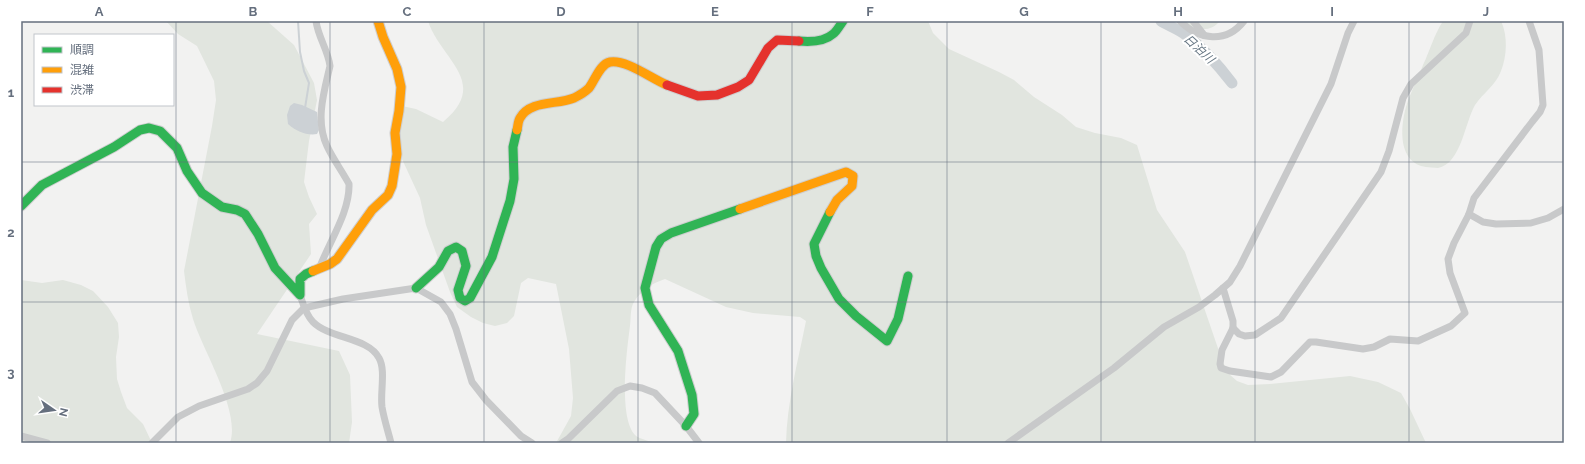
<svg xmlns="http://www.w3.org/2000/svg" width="1585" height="464" viewBox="0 0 1585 464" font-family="Raleway,'Noto Sans JP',sans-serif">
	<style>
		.green { fill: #e1e5df }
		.water { fill: #ccd1d5 }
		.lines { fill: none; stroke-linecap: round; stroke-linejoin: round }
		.stream { stroke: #ccd1d5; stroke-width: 2 }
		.river { stroke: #ccd1d5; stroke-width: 11 }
		.fast-casing { stroke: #cececf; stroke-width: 11 }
		.slow-casing { stroke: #cececf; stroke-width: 11 }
		.jam-casing { stroke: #cececf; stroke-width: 11 }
		.street { stroke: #c8c9ca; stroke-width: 7 }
		.fast { stroke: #30b455; stroke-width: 9 }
		.slow { stroke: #ff9f0a; stroke-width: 9 }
		.jam { stroke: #e5322d; stroke-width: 9 }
		.grid { fill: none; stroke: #656f7e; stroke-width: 1; stroke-opacity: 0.55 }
		.labels { text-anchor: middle; stroke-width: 4; stroke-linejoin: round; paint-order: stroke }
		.water-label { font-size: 12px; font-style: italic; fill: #667683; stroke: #fff }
		.neatline { fill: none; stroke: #656f7e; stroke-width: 1.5 }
		.grid-label { font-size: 13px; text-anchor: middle; font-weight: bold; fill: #656f7e }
	</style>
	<rect width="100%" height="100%" fill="#f2f2f1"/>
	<g class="green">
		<path d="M166 21H267L294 45 314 83 317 100 309 141 304 182 309 197 317 214 309 224 311 254 257 334 339 351 350 375 352 422 349 443H230C241 411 203 351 193 319 188 303 186 287 184 271L212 126 216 100 214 81 197 46 178 34Z"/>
		<path d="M428 21H928L933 33 949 49 999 72 1014 80 1034 97 1062 115 1076 127 1095 133 1121 138 1137 145 1157 210 1185 252 1222 360 1229 374 1237 381 1248 385 1270 384 1350 376 1378 382 1401 393 1410 409 1426 443H786C787 402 798 361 806 321L800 317 753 313 726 307 665 279C653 283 641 290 634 302 630 308 631 319 630 326 627 349 618 417 635 435 639 439 650 441 655 443H556L571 416 573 398 569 349 556 284 528 278 521 283 514 316 507 323 495 326 483 323 471 317 457 307 450 292 426 225 420 198 395 144 402 106 416 109 443 122C491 82 440 59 428 21Z"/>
		<path d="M1180 21H1220C1208 35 1194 28 1180 21Z"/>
		<path d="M1443 21H1501C1508 36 1507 56 1501 71 1496 85 1483 93 1475 105 1465 122 1461 164 1438 168 1434 168 1429 167 1426 167 1398 163 1400 128 1406 107 1410 93 1418 79 1423 65 1430 50 1434 35 1443 21Z"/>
		<polygon points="21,280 42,283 63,280 81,285 93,291 108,307 118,323 119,337 116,357 117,379 121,392 127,408 143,424 152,443 21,443"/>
	</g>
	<path class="water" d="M294 103 302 105 317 112 319 130 317 134C307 136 296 131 288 124L287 115 290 106Z"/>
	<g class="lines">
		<polyline class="stream" points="298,21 300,52 304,71 309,83 305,108"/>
		<path class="river" d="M1161 21C1169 26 1178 29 1186 35 1203 48 1219 66 1232 83"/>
		<defs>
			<g id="fast">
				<path d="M799 41C810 42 824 42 833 34 837 31 840 25 843 21"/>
				<polyline points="21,206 42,185 114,147 140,130 149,128 160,131 177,148 187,171 202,193 222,207 237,210 245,214 258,234 275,268 300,295 300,279 306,274 313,271"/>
				<polyline points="830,212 814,244 816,256 821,268 839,299 856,316 887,341 898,319 908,276"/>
				<polyline points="416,288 439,267 448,251 456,247 462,251 466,266 458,290 460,298 465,301 470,298 492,257 510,201 514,179 513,147 517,130"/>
				<polyline points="686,426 694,414 692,395 678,351 649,305 645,288 656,247 661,239 671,233 740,209"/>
			</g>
			<g id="slow">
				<path d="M517 130C518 126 518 121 520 118 530 100 557 105 574 98 578 96 586 91 589 88 595 80 600 64 610 62 626 59 652 79 667 85"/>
				<polyline points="740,209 846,172 853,176 852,186 837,200 830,212"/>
				<polyline points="313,271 330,264 337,259 372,210 388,195 392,186 397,154 395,133 399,111 401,87 397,69 383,37 378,21"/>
			</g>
			<polyline id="jam" points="667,85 698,96 717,95 738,87 749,80 768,48 777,40 799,41"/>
		</defs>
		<use href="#fast" class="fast-casing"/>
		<use href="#slow" class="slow-casing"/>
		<use href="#jam" class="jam-casing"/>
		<g class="street">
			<path d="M316 21C318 37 328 50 330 66 324 92 315 120 327 146 333 159 342 171 349 184 350 212 329 242 319 269"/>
			<path d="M1180 21C1199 40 1226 44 1244 21"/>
			<polyline points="1193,21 1204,35"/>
			<polyline points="1469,214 1483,222 1496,224 1531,223 1548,218 1564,209"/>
			<polyline points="1223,288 1233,321 1233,328 1222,350 1220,364 1221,368 1230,371 1271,377 1281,372 1310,342 1316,342 1363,349 1374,347 1390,339 1418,341 1451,326 1465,313 1450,273 1448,259 1454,243 1469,214 1474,198 1532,122 1540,112 1543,105 1539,50 1529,21"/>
			<path d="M300 295C303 304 306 315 313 322 330 339 368 337 379 358 386 370 380 393 382 407 384 419 388 431 391 443"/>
			<polyline points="1233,328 1239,334 1245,336 1255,335 1281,318 1381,172 1389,151 1403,98 1411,84 1466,33 1470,21"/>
			<polyline points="21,436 47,443"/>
			<polyline points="152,443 178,417 199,406 248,389 257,383 267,371 292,320 304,308 343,299 416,288 441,302 450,314 456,329 472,382 486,400 521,436 532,443"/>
			<polyline points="562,443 568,439 617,391 630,386 642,388 655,393 686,426 699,443"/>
			<polyline points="1008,443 1114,368 1164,327 1199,307 1215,295 1230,282 1240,266 1331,84 1348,33 1354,21"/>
		</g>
		<use href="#fast" class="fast"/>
		<use href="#slow" class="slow"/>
		<use href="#jam" class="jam"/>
	</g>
	<path class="grid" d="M176 21V443M330 21V443M484 21V443M638 21V443M792 21V443M947 21V443M1101 21V443M1255 21V443M1409 21V443M21 162H1564M21 302H1564"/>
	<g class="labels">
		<g class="water-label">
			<text transform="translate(1199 49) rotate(43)" y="4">日泊川</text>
		</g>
	</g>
	<rect width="1585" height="464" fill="none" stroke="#ffffff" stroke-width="44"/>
	<rect x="34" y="34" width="140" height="72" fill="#ffffff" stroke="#c1c5cb"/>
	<rect x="42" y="47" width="20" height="6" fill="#30b455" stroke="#c1c5cb"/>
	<text x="70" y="54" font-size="12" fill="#656f7e">順調</text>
	<rect x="42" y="67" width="20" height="6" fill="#ff9f0a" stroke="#c1c5cb"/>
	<text x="70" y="74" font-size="12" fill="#656f7e">混雑</text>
	<rect x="42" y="87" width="20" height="6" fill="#e5322d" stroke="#c1c5cb"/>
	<text x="70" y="94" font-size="12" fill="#656f7e">渋滞</text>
	<g transform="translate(54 410) rotate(103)" stroke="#ffffff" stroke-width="3" paint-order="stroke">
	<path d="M0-3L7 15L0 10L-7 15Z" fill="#656f7e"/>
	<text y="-6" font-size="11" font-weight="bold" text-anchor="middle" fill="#656f7e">N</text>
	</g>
	<rect x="22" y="22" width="1541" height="420" class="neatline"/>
	<g class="grid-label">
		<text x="99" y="16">A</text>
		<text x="253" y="16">B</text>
		<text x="407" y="16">C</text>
		<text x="561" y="16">D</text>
		<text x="715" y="16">E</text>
		<text x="870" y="16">F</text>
		<text x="1024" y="16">G</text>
		<text x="1178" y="16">H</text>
		<text x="1332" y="16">I</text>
		<text x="1486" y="16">J</text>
		<text x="11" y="97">1</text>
		<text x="11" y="237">2</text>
		<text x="11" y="377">3</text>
	</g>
</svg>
